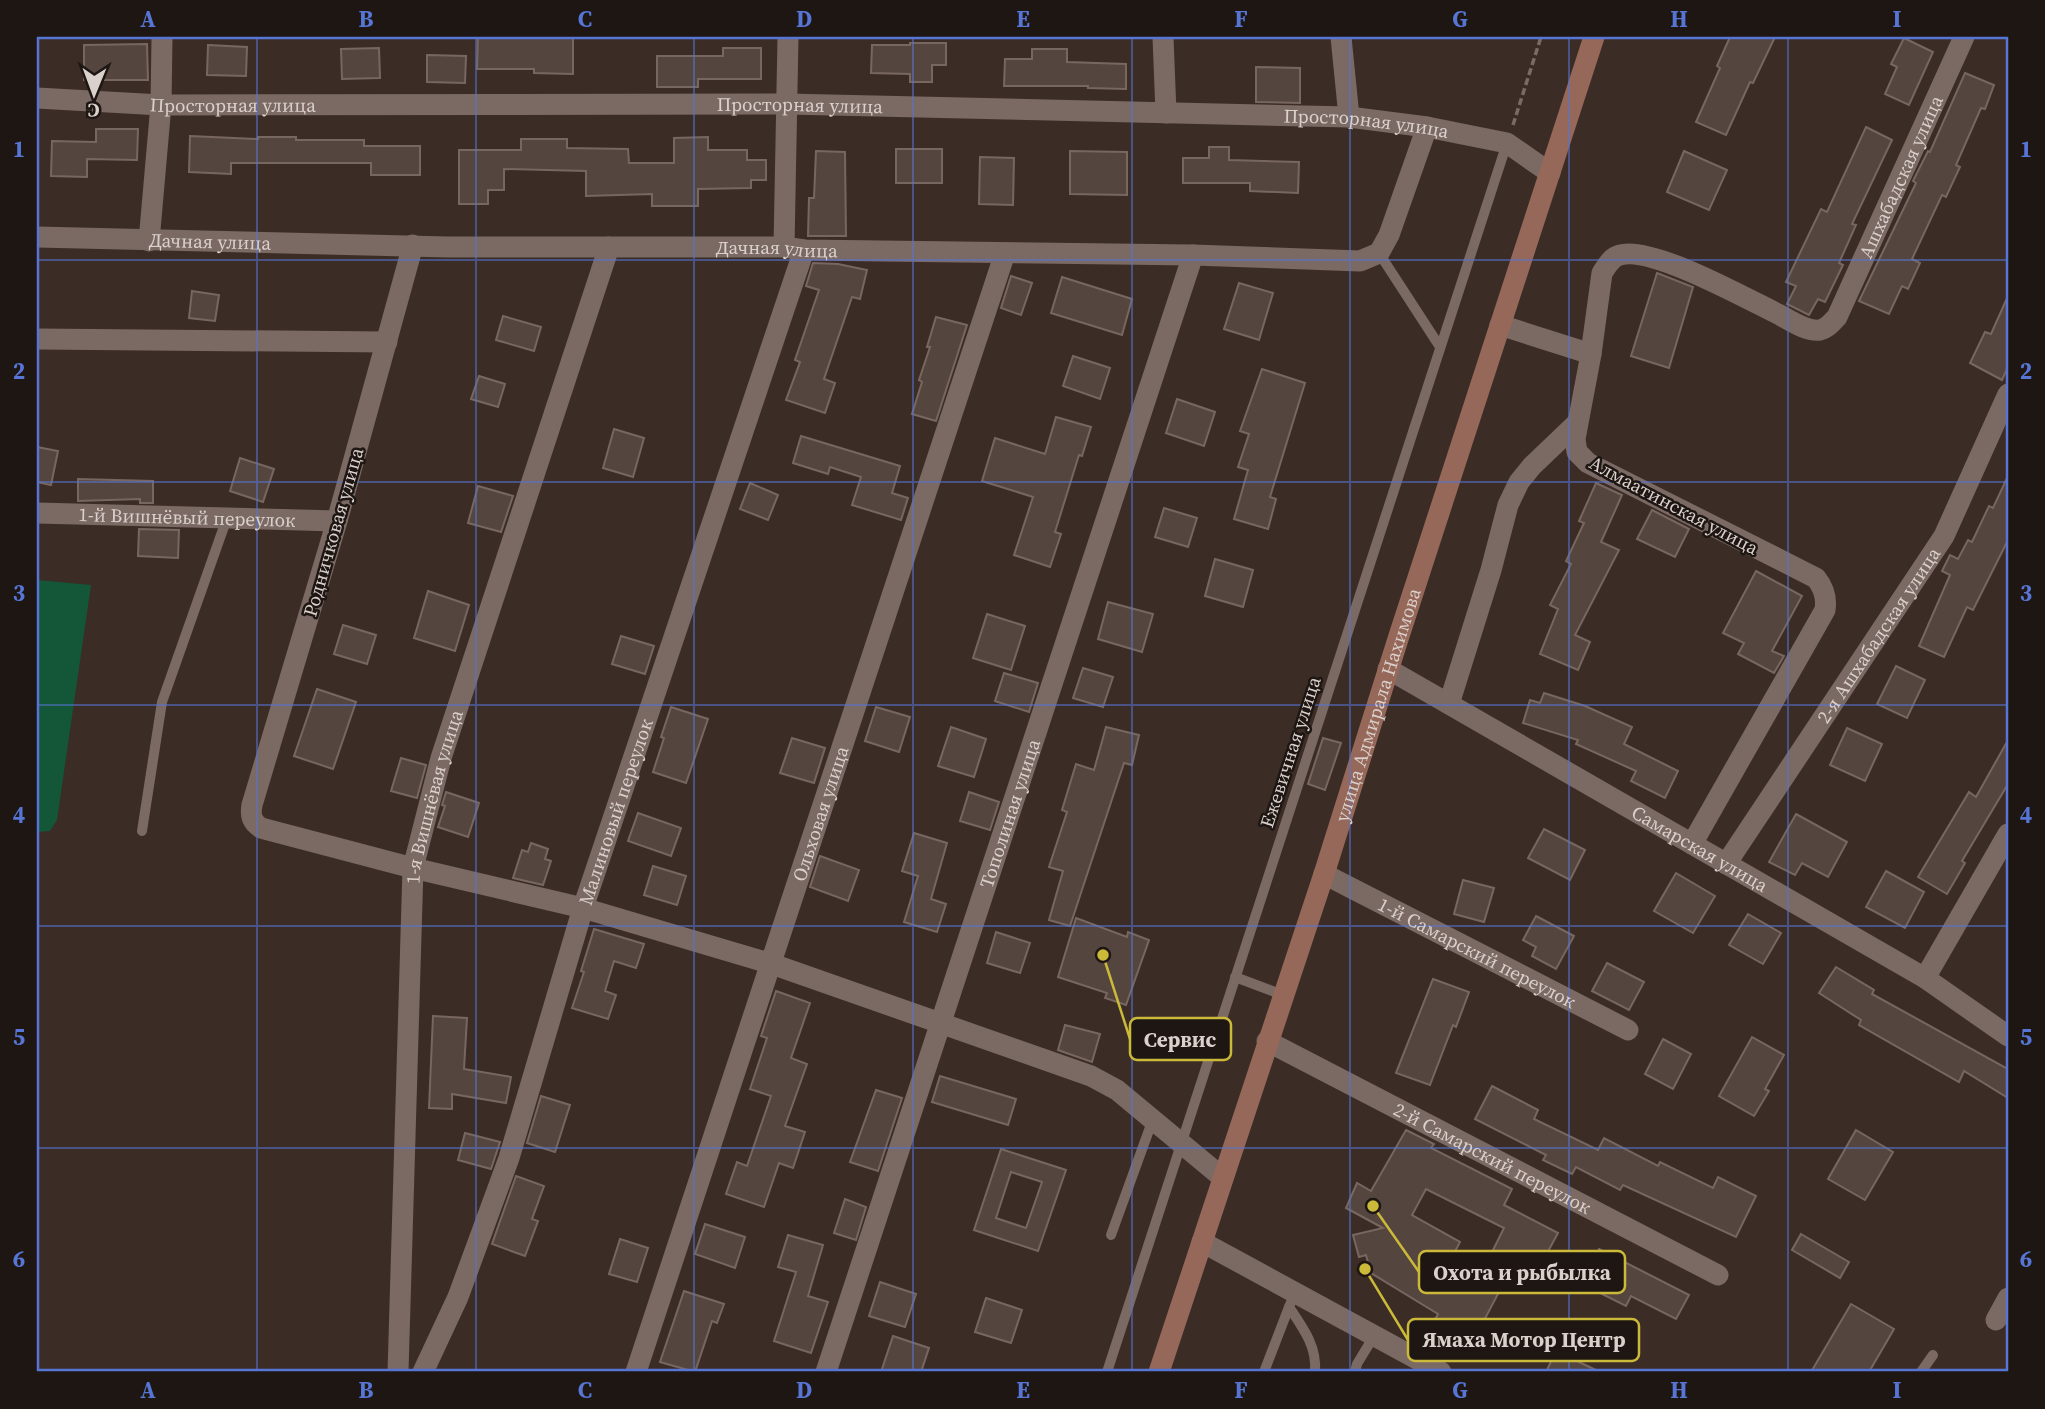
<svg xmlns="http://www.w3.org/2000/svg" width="2045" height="1409" viewBox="0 0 2045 1409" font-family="'Source Serif 4',serif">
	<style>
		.green { fill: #135738 }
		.building { fill: #55453f; stroke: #786760; stroke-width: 2; fill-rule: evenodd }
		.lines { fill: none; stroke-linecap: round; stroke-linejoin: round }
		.path { stroke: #796c66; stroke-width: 3.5; stroke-dasharray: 7 3.5; stroke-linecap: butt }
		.lane { stroke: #7b6963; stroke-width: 10 }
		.street { stroke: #7b6963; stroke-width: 21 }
		.secondary { stroke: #956859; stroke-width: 21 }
		.grid { fill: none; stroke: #5675d4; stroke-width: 2; stroke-opacity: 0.55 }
		.labels { text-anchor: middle; stroke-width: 5; stroke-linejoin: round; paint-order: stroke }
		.street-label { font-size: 19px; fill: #dad0cc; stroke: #1d1613 }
		.leader { fill: none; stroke: #cbba39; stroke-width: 2.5 }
		.callout-dot { fill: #cbba39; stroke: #1d1613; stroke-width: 2.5 }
		.callout { fill: #1d1613; stroke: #cbba39; stroke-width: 2.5 }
		.callout-label { font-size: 21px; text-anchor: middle; font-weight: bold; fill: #dad0cc }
		.neatline { fill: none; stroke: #5675d4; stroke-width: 2.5 }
		.grid-label { font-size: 23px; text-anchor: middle; font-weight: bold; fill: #5675d4 }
	</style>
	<rect width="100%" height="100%" fill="#3b2c26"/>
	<polygon class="green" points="37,580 91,585 57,820 50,831 37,832"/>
	<g class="building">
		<polygon points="478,37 573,37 573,74 534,73 534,69 477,69"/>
		<polygon points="1730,37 1775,37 1753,83 1750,82 1726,135 1696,122 1720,68 1717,66"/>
		<polygon points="1904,38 1933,52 1909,105 1885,94 1897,67 1891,64"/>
		<polygon points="910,43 946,43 946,65 932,65 932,82 910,82 910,74 871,73 872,45 910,45"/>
		<polygon points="147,44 148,80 84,80 84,45"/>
		<polygon points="208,45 247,47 246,76 207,75"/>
		<polygon points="379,48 380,78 342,79 341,49"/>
		<polygon points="723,48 761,48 761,79 698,79 698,87 657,87 657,56 723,56"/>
		<polygon points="1032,49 1067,49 1067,62 1126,64 1126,89 1088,88 1088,86 1004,86 1005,59 1032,59"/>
		<polygon points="427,55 466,56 465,83 427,82"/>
		<polygon points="1256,67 1300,68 1300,103 1256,102"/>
		<polygon points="1965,73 1994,85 1985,109 1981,108 1956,165 1960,167 1946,197 1942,195 1912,259 1920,263 1908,289 1902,286 1889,314 1859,301 1916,183 1913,181 1928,151 1930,152"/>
		<polygon points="1866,127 1892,140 1852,224 1856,225 1839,263 1843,265 1825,302 1818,299 1809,315 1787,304 1796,286 1786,282 1821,209 1827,212"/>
		<polygon points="96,129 138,129 137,160 87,159 87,177 51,176 52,141 96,142"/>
		<polygon points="190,136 258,139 258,137 296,137 296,140 364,140 364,146 420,146 420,175 371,175 371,163 231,163 231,174 189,172"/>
		<polygon points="708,137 708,150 747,150 747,160 766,160 766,180 751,180 751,188 698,189 698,206 652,206 652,194 586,196 586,171 504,169 504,190 488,190 488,204 459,204 459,150 521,150 521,139 567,139 567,148 628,149 629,163 674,163 674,138"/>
		<polygon points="1209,147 1229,147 1229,160 1299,162 1298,193 1250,191 1250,183 1183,183 1183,158 1209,158"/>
		<rect x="896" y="149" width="46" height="34"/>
		<polygon points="816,151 845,152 846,236 808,236 809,198 814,198"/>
		<polygon points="1070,151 1127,152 1127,195 1070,194"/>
		<polygon points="1684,151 1727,170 1709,210 1667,192"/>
		<polygon points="980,157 1014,158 1013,205 979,204"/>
		<polygon points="813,263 838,264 867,270 860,299 852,297 824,379 835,383 825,413 786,400 800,362 795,360 819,290 806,286"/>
		<polygon points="1657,273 1693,287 1669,368 1631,356"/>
		<polygon points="1011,276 1032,283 1021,315 1001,308"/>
		<polygon points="1062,277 1132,299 1122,335 1051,313"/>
		<polygon points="1239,283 1273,293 1259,340 1224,329"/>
		<polygon points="192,291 219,295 215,321 189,318"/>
		<polygon points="2008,296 2008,367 2002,380 1970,363 1985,332 1991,334"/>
		<polygon points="503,316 541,327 534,351 496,340"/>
		<polygon points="936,317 967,325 936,421 912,414 922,382 919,380 930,347 927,347"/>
		<polygon points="1073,356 1110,368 1100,399 1063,386"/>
		<polygon points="1262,369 1305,383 1270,497 1276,499 1268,529 1234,519 1248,470 1238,467 1249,434 1240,431"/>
		<polygon points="479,376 505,384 498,407 471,399"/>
		<polygon points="1177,399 1215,412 1204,446 1166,433"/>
		<polygon points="1056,417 1091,427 1082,456 1079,455 1055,532 1061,534 1050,567 1014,555 1033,497 982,481 995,438 1045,454"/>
		<polygon points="614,429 644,438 633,477 603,468"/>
		<polygon points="801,436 900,466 892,493 908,498 901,520 852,505 861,477 830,467 828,474 793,463"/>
		<polygon points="37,447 58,451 51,485 37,482"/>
		<polygon points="240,458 274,469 263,502 230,491"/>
		<polygon points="2008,476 2008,540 1973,610 1967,607 1944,657 1919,646 1950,575 1942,571 1950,555 1958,559 1968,540 1972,542 1989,506 1993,508"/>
		<polygon points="78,479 153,481 153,503 140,503 140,499 78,501"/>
		<polygon points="750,483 778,495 768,520 740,509"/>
		<polygon points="1596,483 1622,495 1601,542 1619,550 1575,635 1590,642 1578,670 1540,654 1558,609 1550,605 1571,564 1566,561 1584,523 1579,521"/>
		<polygon points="478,486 513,496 501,532 468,523"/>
		<polygon points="1164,508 1197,518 1188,547 1155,537"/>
		<polygon points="1652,510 1689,529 1675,557 1637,539"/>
		<polygon points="139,529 179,530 178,558 138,556"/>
		<polygon points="1215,559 1253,570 1243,607 1205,596"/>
		<polygon points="1756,571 1802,596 1772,651 1784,656 1774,673 1738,654 1744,643 1723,633"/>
		<polygon points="428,591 469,605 455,651 414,638"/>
		<polygon points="1108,602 1153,614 1142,652 1098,639"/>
		<polygon points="987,614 1025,626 1011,670 973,658"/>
		<polygon points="343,625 376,635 367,664 334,654"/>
		<polygon points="621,636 654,646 645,674 612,664"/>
		<polygon points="1896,666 1925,680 1907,718 1877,704"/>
		<polygon points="1083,668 1113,677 1103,707 1073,698"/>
		<polygon points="1004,673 1038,683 1029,712 995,701"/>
		<polygon points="317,689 356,702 333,769 294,756"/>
		<polygon points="1544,693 1585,706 1632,727 1624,744 1678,771 1665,798 1631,781 1636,771 1576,744 1578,740 1523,723 1530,700 1540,703"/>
		<polygon points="671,707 708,719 686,783 653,772 664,738 661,737"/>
		<polygon points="876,707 910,717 899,752 865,741"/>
		<polygon points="951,727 986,739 974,777 938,766"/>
		<polygon points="1106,727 1139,735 1132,765 1124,763 1070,926 1049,920 1063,871 1049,867 1067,812 1062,810 1076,764 1094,770"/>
		<polygon points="1847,728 1882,744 1865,781 1830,765"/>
		<polygon points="792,738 825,748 814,783 780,773"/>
		<polygon points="1323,738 1341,743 1325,790 1308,784"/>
		<polygon points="2008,740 2008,784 1962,861 1965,863 1947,894 1918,877 1969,792 1976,797"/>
		<polygon points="401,758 426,765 417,798 391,791"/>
		<polygon points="446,792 479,803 468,837 438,827 445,806 442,805"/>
		<polygon points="969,792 999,802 990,830 960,821"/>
		<polygon points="638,813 681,828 671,856 628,841"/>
		<polygon points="1796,814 1847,842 1828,877 1802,863 1795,875 1769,862"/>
		<polygon points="1544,829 1585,850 1570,880 1528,858"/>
		<polygon points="914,833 947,843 931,899 946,904 937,932 904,922 918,876 902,871"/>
		<polygon points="531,843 548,849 545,859 551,861 543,885 513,878 522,850 528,852"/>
		<polygon points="820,856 859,870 848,901 810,887"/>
		<polygon points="653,866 686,876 677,905 644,895"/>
		<polygon points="1886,871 1924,892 1905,928 1866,907"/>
		<polygon points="1676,873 1715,896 1693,933 1654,911"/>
		<polygon points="1463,880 1494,888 1484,922 1454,914"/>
		<polygon points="1748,914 1781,933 1763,964 1729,945"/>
		<polygon points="1536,916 1574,936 1556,969 1532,956 1536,947 1523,940"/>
		<polygon points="1076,918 1127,937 1128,932 1149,940 1126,1005 1105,998 1107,993 1058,977"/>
		<polygon points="594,929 644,944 636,968 614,961 605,991 616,995 608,1019 572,1008 584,972 581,971"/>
		<polygon points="996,932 1030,943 1020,973 987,963"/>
		<polygon points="1607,963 1644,982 1629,1010 1592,991"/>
		<polygon points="1836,967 1874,990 1872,994 2008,1069 2008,1098 1964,1071 1959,1082 1859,1025 1861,1020 1819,993"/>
		<polygon points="1433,979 1469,992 1456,1027 1453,1025 1430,1085 1396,1073"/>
		<polygon points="776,991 810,1003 791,1058 807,1064 785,1126 805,1132 793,1168 779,1163 764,1207 726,1194 737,1162 747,1166 771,1096 750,1089 767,1038 761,1036"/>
		<polygon points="433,1016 467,1018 464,1069 511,1077 506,1103 452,1094 452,1109 429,1108"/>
		<polygon points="1065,1025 1100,1034 1092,1062 1058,1050"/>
		<polygon points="1752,1037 1784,1055 1765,1089 1769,1091 1754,1116 1719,1096"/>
		<polygon points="1663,1039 1691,1054 1673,1089 1645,1074"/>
		<polygon points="940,1076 1016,1099 1008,1125 932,1102"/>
		<polygon points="1492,1086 1538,1110 1534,1119 1598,1150 1604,1138 1658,1166 1660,1162 1713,1188 1718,1177 1756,1196 1736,1237 1623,1185 1620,1190 1576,1167 1572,1174 1543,1160 1546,1155 1475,1119"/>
		<polygon points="876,1090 902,1098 878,1171 850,1162"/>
		<polygon points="541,1096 570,1105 555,1152 527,1143"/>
		<polygon points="1406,1130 1434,1144 1431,1148 1512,1189 1504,1205 1558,1233 1537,1272 1493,1250 1504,1228 1426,1189 1412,1215 1460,1242 1447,1267 1499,1292 1469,1349 1430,1329 1438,1314 1371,1273 1366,1255 1359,1257 1353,1235 1383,1228 1346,1208 1357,1183 1371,1191"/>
		<polygon points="1856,1130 1893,1152 1865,1200 1828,1179"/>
		<polygon points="465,1133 500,1142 491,1169 458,1160"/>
		<path d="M1001 1149 1066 1170 1038 1251 974 1230ZM1011 1172 1042 1182 1026 1228 996 1218Z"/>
		<polygon points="516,1176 544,1186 532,1219 538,1221 525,1256 492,1244"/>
		<polygon points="845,1199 866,1207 856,1240 834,1233"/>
		<polygon points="705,1224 745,1237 735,1268 695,1254"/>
		<polygon points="1801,1234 1849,1262 1840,1278 1792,1250"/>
		<polygon points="788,1235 823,1245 808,1296 828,1302 811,1353 774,1341 796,1272 778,1267"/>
		<polygon points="620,1239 648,1248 637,1282 609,1274"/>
		<polygon points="1599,1249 1689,1295 1676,1319 1631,1296 1626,1306 1582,1284"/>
		<polygon points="880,1282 916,1294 905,1327 869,1316"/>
		<polygon points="684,1291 724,1304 717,1323 712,1321 695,1372 660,1362"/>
		<polygon points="986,1298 1022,1310 1011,1343 975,1332"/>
		<polygon points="1851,1304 1894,1329 1869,1372 1811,1372"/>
		<polygon points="893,1336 929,1348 921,1372 881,1372"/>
		<polygon points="1556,1351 1600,1372 1546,1372"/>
	</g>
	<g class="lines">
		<polyline class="path" points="1513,125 1541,37"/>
		<g class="lane">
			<polyline points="1379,253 1440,347"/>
			<polyline points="142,831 162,702 227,518"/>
			<polyline points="1235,977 1283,995"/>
			<polyline points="1111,1235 1153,1119"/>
			<path d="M1295 1293 1289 1307C1303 1328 1317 1346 1315 1372"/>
			<polyline points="1107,1372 1507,143"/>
			<polyline points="1264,1372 1289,1307"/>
			<polyline points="1355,1372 1357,1364 1374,1336"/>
			<polyline points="1921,1372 1933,1355"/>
		</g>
		<g class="street">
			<polyline points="1163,37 1166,113"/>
			<polyline points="1341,37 1349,117"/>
			<path id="s1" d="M37 98 161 105 787 104 1349 117 1427 127 1507 143 1550 173"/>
			<path id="s2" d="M37 237 448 247H784L804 250 1193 255 1360 261 1379 253 1389 235 1427 127"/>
			<polyline points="149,241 161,105 162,37"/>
			<path d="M413 245 337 521 252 805C250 816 252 822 261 828L413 868 583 908 772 964 1091 1076 1117 1090 1223 1178"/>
			<polyline points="784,247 788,37"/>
			<polyline points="1500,325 1591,354"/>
			<polyline points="37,339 387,342"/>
			<path id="s3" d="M37 513 337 521"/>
			<path id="s4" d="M1388 669 1925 978 2008 1036"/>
			<polyline points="1449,704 1491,570 1508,505 1519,482 1532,466 1577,423"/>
			<path id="s5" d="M1692 844 1825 610C1827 598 1824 588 1816 578L1588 463 1577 452 1575 439 1591 354 1602 273C1607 266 1611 257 1620 255 1651 245 1749 300 1780 315 1791 321 1807 332 1820 330 1828 328 1832 322 1837 317L1964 37"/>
			<path id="s6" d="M1726 864 1944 536 2008 394"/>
			<path id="s7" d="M1324 874 1628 1030"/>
			<polyline points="1925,978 2008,834"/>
			<path id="s8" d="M1267 1041 1718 1275"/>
			<polyline points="1202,1242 1441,1372"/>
			<polyline points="1996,1320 2008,1298"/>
			<path id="s9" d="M398 1372 413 868 441 758 609 247"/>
			<path id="s10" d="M423 1372 458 1297 509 1158 583 908 804 250"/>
			<path id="s11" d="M636 1372 1005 253"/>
			<path id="s12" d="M826 1372 1193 255"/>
		</g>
		<path class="secondary" id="s13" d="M1159 1372 1324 874 1398 639 1594 37"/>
	</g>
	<path class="grid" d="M257 37V1372M476 37V1372M694 37V1372M913 37V1372M1132 37V1372M1350 37V1372M1569 37V1372M1788 37V1372M37 260H2008M37 482H2008M37 705H2008M37 926H2008M37 1148H2008"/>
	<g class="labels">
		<g class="street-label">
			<text dy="7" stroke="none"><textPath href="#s1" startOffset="196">Просторная улица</textPath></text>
			<text dy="7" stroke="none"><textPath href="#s1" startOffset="763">Просторная улица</textPath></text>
			<text dy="7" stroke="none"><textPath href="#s1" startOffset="1330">Просторная улица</textPath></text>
			<text dy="7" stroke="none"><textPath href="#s5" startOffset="1174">Ашхабадская улица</textPath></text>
			<text dy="7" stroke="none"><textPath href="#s2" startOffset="173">Дачная улица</textPath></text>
			<text dy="7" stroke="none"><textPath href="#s2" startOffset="740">Дачная улица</textPath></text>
			<text transform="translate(1674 505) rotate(28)" y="7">Алмаатинская улица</text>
			<text dy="7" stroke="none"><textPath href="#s3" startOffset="150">1-й Вишнёвый переулок</textPath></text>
			<text transform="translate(333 532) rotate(-74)" y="7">Родничковая улица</text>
			<text dy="7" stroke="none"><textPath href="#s6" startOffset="275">2-я Ашхабадская улица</textPath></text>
			<text dy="7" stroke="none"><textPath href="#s13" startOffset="702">улица Адмирала Нахимова</textPath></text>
			<text transform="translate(1290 752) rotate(-72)" y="7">Ежевичная улица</text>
			<text dy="7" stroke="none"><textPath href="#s9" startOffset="578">1-я Вишнёвая улица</textPath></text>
			<text dy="7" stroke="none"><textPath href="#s10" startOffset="593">Малиновый переулок</textPath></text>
			<text dy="7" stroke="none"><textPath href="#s11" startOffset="588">Ольховая улица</textPath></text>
			<text dy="7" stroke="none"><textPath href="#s12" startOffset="588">Тополиная улица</textPath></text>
			<text dy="7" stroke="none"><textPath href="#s4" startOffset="360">Самарская улица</textPath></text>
			<text dy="7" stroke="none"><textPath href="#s7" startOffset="172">1-й Самарский переулок</textPath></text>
			<text dy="7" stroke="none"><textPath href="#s8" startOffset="254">2-й Самарский переулок</textPath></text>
		</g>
	</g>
	<path class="leader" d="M1103 955L1130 1039M1373 1206L1419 1272M1365 1269L1408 1340"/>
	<g class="callout-dot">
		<circle cx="1103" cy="955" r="7"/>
		<circle cx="1373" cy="1206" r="7"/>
		<circle cx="1365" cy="1269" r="7"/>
	</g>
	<g class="callout">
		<rect x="1130" y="1018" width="101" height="42" rx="7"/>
		<rect x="1419" y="1251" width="206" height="42" rx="7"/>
		<rect x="1408" y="1319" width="231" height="42" rx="7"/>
	</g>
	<g class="callout-label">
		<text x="1180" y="1047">Сервис</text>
		<text x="1522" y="1280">Охота и рыбылка</text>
		<text x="1524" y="1347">Ямаха Мотор Центр</text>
	</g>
	<rect width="2045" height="1409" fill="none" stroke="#1d1613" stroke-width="77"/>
	<g transform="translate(94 94) rotate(181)" stroke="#1d1613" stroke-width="5" paint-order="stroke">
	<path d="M0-5L12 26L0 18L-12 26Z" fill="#dad0cc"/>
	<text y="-10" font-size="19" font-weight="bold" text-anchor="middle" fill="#dad0cc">С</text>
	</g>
	<rect x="38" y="38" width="1969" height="1332" class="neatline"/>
	<g class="grid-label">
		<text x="148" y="27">A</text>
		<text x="366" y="27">B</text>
		<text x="585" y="27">C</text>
		<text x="804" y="27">D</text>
		<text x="1023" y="27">E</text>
		<text x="1241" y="27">F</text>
		<text x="1460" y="27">G</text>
		<text x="1679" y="27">H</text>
		<text x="1897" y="27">I</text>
		<text x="19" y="157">1</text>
		<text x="2026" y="157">1</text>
		<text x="19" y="379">2</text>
		<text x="2026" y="379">2</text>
		<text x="19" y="601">3</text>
		<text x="2026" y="601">3</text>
		<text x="19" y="823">4</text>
		<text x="2026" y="823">4</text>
		<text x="19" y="1045">5</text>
		<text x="2026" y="1045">5</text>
		<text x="19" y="1267">6</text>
		<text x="2026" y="1267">6</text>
		<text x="148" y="1398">A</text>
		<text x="366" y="1398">B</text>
		<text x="585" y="1398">C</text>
		<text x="804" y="1398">D</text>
		<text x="1023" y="1398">E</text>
		<text x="1241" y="1398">F</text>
		<text x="1460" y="1398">G</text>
		<text x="1679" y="1398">H</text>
		<text x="1897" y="1398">I</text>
	</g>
</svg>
